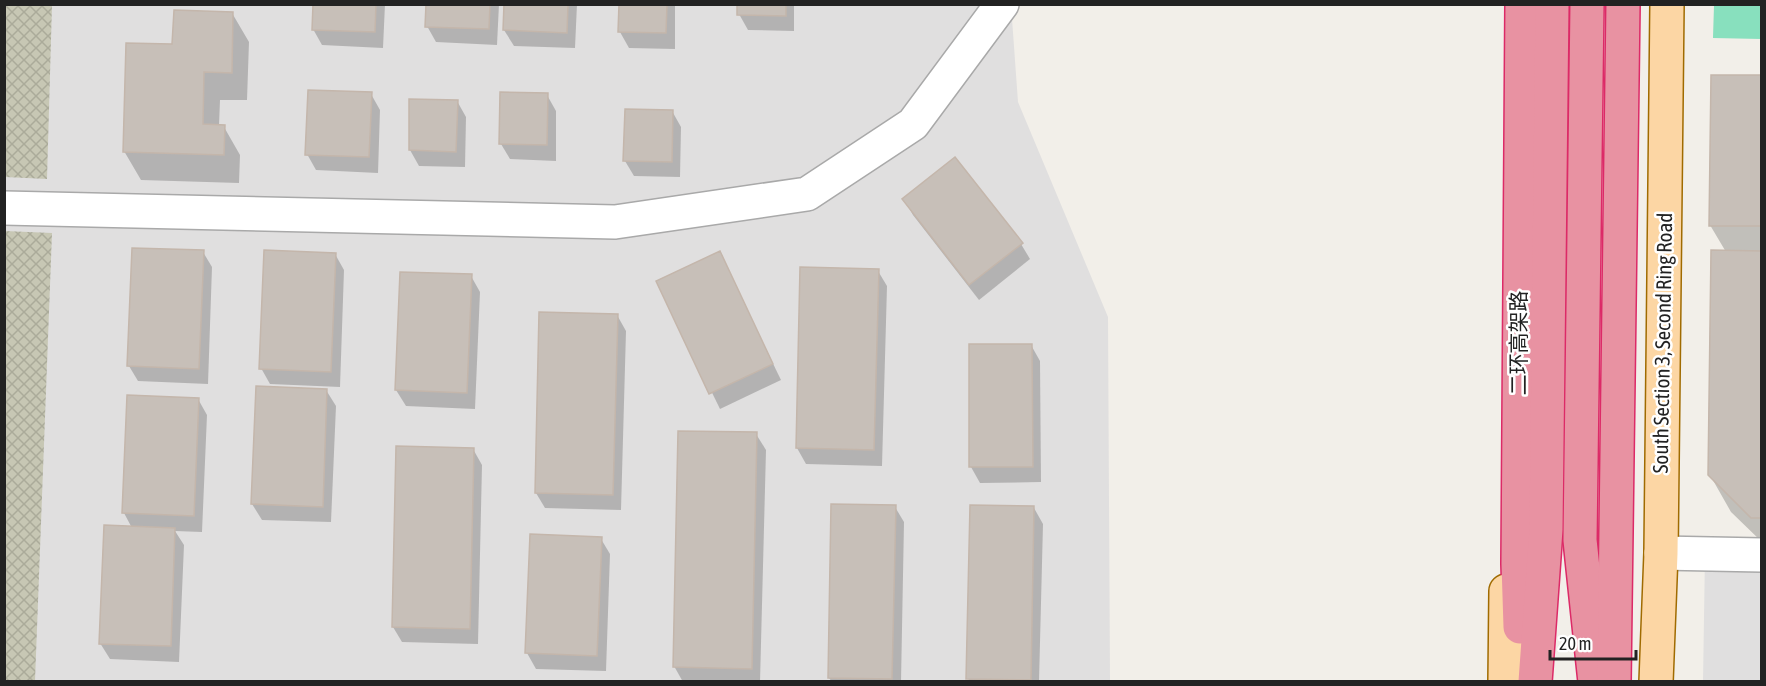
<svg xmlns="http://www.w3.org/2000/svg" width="1766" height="686" viewBox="0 0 1766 686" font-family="'Asap Condensed','Noto Sans SC',sans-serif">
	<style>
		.residential { fill: #e0dfdf }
		.construction { fill: url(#construction-cross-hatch) }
		.pitch { fill: #88e0be }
		.shadow { fill: #0003 }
		.building { fill: #c7bfb8; stroke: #c4b6ab; stroke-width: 1.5 }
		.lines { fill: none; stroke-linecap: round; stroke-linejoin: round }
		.minor-casing { stroke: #a9a9a9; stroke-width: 36 }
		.major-casing { stroke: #a06b00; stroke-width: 36 }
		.highway-casing { stroke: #dc2a67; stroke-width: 36 }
		.minor { stroke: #fff; stroke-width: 33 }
		.major { stroke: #fcd6a4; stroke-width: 33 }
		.highway { stroke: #e892a2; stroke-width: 33 }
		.labels { text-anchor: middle; stroke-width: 5; stroke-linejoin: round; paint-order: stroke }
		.street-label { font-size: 21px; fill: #222; stroke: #fff }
	</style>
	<defs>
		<pattern id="construction-cross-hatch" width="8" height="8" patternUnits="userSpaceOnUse" patternTransform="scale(1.5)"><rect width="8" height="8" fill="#c7c7b4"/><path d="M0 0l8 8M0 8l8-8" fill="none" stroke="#abab9a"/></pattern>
	</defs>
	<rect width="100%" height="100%" fill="#f2efe9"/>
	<g class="residential">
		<polygon points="4,5 1011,5 1018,102 1108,317 1110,681 5,681"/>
		<polygon points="1705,554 1761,555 1761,681 1703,682"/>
	</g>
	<g class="construction">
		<polygon points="5,4 52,5 47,179 5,177"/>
		<polygon points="5,231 52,233 35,681 5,681"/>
	</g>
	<polygon class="pitch" points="1714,5 1761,5 1761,39 1713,38"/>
	<g class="shadow">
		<polygon points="314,4 385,4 383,48 322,45 313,29"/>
		<polygon points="427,4 499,4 497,45 436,42 427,26"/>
		<polygon points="506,4 577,4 575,48 514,46 504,30"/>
		<polygon points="620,4 675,4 675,49 629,48 620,32"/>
		<polygon points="739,4 794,4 794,31 748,30 739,14"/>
		<polygon points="232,13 249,42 247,100 220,100 219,126 224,127 240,155 239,183 141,180 124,151"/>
		<polygon points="1762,77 1762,542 1731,512 1710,475 1726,252 1710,225"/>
		<polygon points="371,94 380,110 378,173 316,170 307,154"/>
		<polygon points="547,95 556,111 556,161 510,159 501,144"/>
		<polygon points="457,101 466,117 465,167 419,166 410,150"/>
		<polygon points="672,111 681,127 680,177 634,176 625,161"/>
		<polygon points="904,199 1021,244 1030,259 979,300 913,215"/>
		<polygon points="203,252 212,267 208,384 138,381 129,366"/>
		<polygon points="719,253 781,380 720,409 658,282"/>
		<polygon points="335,254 344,270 340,387 270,384 261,368"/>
		<polygon points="878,271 887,286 882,466 806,464 797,448"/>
		<polygon points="401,273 471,276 480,292 475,409 406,406 396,390"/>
		<polygon points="617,315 626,331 621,510 545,508 536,493"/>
		<polygon points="1031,345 1040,361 1041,482 980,483 971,467 970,346"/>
		<polygon points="326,390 336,406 331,522 262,520 252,504"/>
		<polygon points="128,396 198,399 207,415 202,532 175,531 184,545 179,662 110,659 100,643 132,528 124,513"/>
		<polygon points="756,434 766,450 760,682 683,682 674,666"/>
		<polygon points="473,449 482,465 478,644 402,642 393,627"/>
		<polygon points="895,507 904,522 901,682 832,682 829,678"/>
		<polygon points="1034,508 1043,524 1039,682 970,682 968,678"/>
		<polygon points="601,539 610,554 606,671 536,669 527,653"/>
	</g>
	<g class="building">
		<polygon points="313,4 376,4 375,32 312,30"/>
		<polygon points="426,4 490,4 489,29 425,27"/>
		<polygon points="504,4 568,4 567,33 503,30"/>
		<polygon points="619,4 667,4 666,33 618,32"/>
		<polygon points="737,4 786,4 786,16 737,15"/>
		<polygon points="174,10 233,12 232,73 204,72 203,124 225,125 224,155 123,152 126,43 172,44"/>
		<polygon points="1711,75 1762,75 1762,226 1709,226"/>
		<polygon points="308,90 372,92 369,157 305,155"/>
		<polygon points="500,92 548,93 547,145 499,144"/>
		<polygon points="409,99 458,100 456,152 409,150"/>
		<polygon points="625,109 673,110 672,162 623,161"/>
		<polygon points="955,157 1023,243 969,285 902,199"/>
		<polygon points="132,248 204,250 199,369 127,366"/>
		<polygon points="264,250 336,253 331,372 259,369"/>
		<polygon points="1711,250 1762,251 1762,518 1751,518 1708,475"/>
		<polygon points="720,251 773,364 709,394 656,281"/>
		<polygon points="800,267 879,269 874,450 796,448"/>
		<polygon points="400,272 472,274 467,393 395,390"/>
		<polygon points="539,312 618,314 613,495 535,493"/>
		<polygon points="969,344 1032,344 1033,467 969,467"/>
		<polygon points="256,386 327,389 323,507 251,504"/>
		<polygon points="127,395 199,398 194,516 122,513"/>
		<polygon points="678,431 757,432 752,669 673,667"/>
		<polygon points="396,446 474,448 470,629 392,627"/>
		<polygon points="831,504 896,505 892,679 828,678"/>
		<polygon points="970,505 1034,506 1031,680 966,679"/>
		<polygon points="104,525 175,528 171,646 99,644"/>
		<polygon points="530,534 602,537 597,656 525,653"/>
	</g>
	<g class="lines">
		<defs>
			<g id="minor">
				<polyline points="4,208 615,222 807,194 913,124 1002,4"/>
				<polyline points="1661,553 1762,555"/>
			</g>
			<g id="major">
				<polyline points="1505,682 1506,591"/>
				<polyline points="1656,682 1661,553 1667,4"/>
			</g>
			<g id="highway">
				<polyline points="1587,4 1580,540 1595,682"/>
				<polyline points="1520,627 1518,564 1522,4"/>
				<polyline points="1535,682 1546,529 1552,4"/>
				<polyline points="1614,682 1623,4"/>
			</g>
		</defs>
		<use href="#minor" class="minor-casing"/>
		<use href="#major" class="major-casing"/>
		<use href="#highway" class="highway-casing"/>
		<use href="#minor" class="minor"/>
		<use href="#major" class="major"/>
		<use href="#highway" class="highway"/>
	</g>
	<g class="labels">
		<g class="street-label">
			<text transform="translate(1519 343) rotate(-90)" y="7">二环高架路</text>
			<text transform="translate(1663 343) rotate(-89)" y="7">South Section 3, Second Ring Road</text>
		</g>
	</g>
	<rect width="1766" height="686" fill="none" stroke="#222222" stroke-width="12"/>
	<path d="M1550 650v9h86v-9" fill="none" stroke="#222222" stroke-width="3"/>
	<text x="1559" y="650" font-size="18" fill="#222222" stroke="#ffffff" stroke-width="4.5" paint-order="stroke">20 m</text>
</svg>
